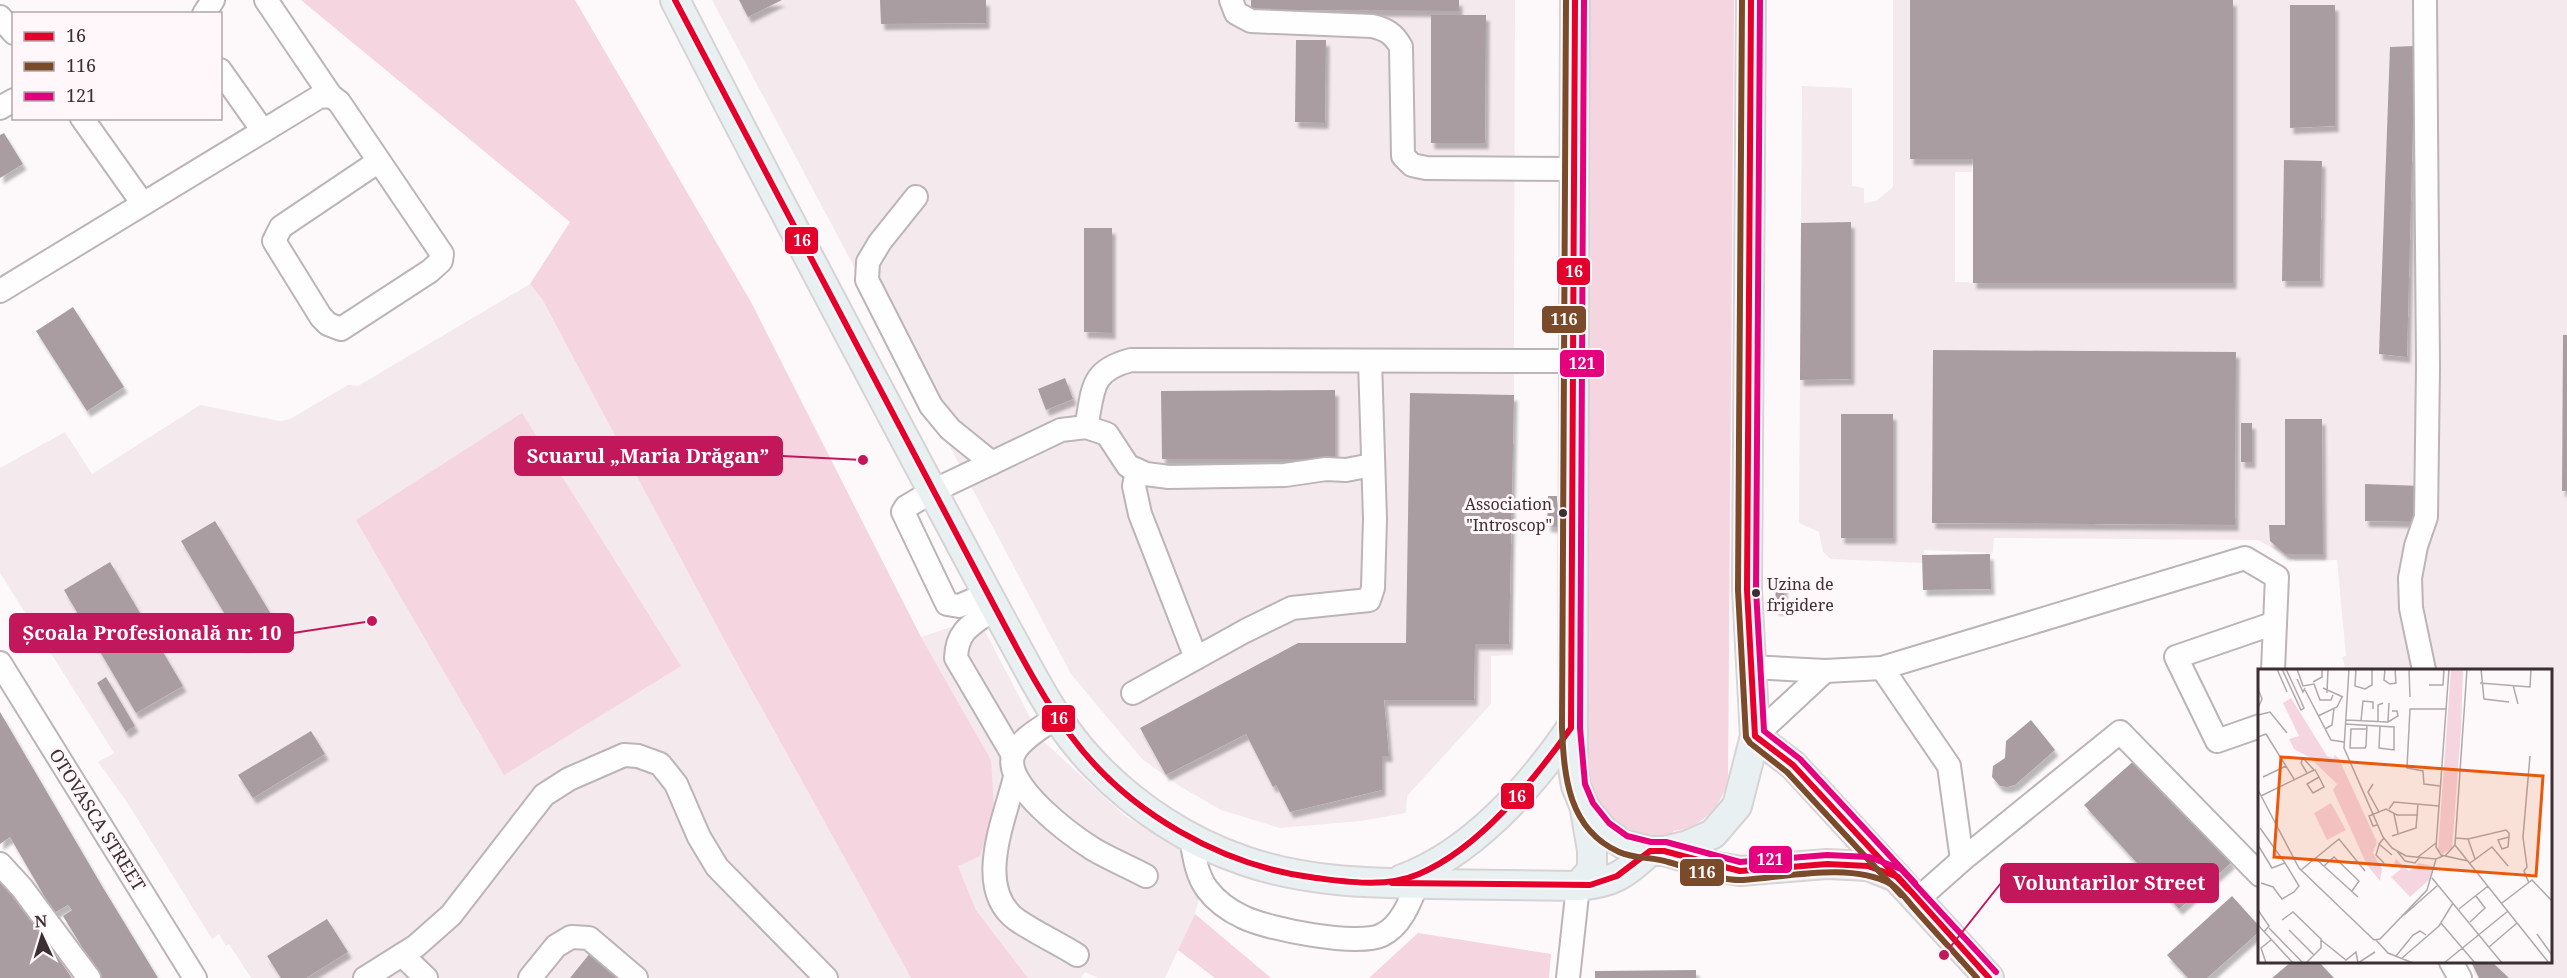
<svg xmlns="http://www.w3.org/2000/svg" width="2567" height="978" viewBox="0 0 2567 978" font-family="'Noto Serif',serif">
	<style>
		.built { fill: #f4e9ed; fill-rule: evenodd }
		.green { fill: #f5d5e0 }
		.building { fill: #aa9da2; filter: url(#shadow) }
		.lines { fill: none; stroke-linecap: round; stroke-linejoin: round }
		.minor-casing { stroke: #bcb4b7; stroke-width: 26 }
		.major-casing { stroke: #d7d3d5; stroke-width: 32 }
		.minor { stroke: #fffefe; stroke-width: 22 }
		.major { stroke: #e9f0f2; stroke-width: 28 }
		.bus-1-casing { stroke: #fff7fa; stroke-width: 10 }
		.bus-2-casing { stroke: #fff7fa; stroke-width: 10 }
		.bus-3-casing { stroke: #fff7fa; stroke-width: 10 }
		.bus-1 { stroke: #e4002b; stroke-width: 6 }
		.bus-2 { stroke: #7a4b2a; stroke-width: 6 }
		.bus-3 { stroke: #e5007d; stroke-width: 6 }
		.bus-dot { fill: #3c2f33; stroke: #fff7fa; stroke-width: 2 }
		.labels { text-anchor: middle; stroke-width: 6; stroke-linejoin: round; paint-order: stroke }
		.bus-label { font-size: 16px; fill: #3c2f33; stroke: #fff7fa; text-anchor: end }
		.street-label { font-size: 18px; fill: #3c2f33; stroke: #fff7fa }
		.inset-road { fill: none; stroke: #b0a8ab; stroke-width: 1.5 }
		.view { fill: #e8590c; fill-opacity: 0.15; stroke: #e8590c; stroke-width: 3 }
		.inset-edge { fill: none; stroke: #3c2f33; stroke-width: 3 }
		.leader { fill: none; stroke: #c2185b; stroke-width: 2 }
		.callout-dot { fill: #c2185b; stroke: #fff7fa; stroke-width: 2 }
		.callout { fill: #c2185b; stroke: #c2185b; stroke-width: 2 }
		.callout-label { font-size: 20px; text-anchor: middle; font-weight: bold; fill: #fff }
		.line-badge { stroke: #fff7fa; stroke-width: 2 }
		.badge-label { font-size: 16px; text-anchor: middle; font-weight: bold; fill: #fff }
	</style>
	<defs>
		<filter id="shadow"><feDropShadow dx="3.5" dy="6" stdDeviation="1.5" flood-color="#0004"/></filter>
	</defs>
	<rect width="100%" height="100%" fill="#fdf9fb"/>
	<g class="built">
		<polygon points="712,0 1515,0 1513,655 1491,656 1491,704 1407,796 1406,813 1360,821 1280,828 1221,810 1181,787 1143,760 1071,674"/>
		<path d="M1893 0H2567V978H2509L2492 962H2550V670H2346L2342 657 2346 656 2337 560 2296 561 2258 540 1994 538 1993 553 1924 550 1923 563 1831 559 1823 552 1819 532 1799 523 1802 86 1852 88V186L1864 188V203L1876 201 1893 187ZM1971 113 1998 283 1955 282V172H1972Z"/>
		<polygon points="530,284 542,299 735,660 911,978 251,978 229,944 226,946 219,934 212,939 127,802 98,762 114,753 0,573 0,468 65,432 92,474 200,405 280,421 290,419 348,385 358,386"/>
		<polygon points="978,618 1042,740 1125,816 1179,849 1202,889 1195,914 1165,978 1098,978 1085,972 1081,978 1028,978 976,910 958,866 991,781 991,760 921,637"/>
	</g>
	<g class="green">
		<polygon points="301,0 575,0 751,302 921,637 991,760 994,810 980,856 958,866 976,910 1028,978 911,978 735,660 542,299 530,284 570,222"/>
		<path d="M1591 0H1734L1728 776C1725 804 1701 829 1673 831L1672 837C1625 835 1597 819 1589 770Z"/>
		<polygon points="522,413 681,666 504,775 356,520"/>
		<polygon points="1195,914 1271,978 1215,978 1178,950"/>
		<polygon points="1418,933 1551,954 1549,978 1369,978"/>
	</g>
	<g class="building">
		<polygon points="739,0 782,0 748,17"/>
		<polygon points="880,0 986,0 986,23 881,24"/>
		<polygon points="1251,0 1459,0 1459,11 1251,10"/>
		<polygon points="1910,0 2233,0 2233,283 1973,283 1973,159 1910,159"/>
		<polygon points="2290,5 2335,5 2335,126 2290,128"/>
		<polygon points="1431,15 1486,15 1485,143 1431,143"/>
		<polygon points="1296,40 1326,40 1325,123 1295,122"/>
		<polygon points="2415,46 2407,357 2379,354 2390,47"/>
		<polygon points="4,133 23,164 0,178 0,135"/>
		<polygon points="2284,160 2322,161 2320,281 2282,281"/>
		<polygon points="1851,222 1851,379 1800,380 1801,223"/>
		<polygon points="1084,228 1112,228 1112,333 1084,332"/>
		<polygon points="73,307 124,387 87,411 36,331"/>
		<polygon points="2563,335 2567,335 2567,491 2562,491"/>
		<polygon points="1933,350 2236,352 2235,525 1932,523"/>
		<polygon points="1065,378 1073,399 1046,410 1038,389"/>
		<polygon points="1335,390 1335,459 1162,459 1161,391"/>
		<polygon points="1410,393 1514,395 1509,644 1475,644 1474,700 1384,700 1389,756 1382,756 1382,790 1290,812 1276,785 1273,787 1246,734 1166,775 1140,728 1298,643 1406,643"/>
		<rect x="1841" y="414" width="52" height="124"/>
		<polygon points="2285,419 2322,419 2323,554 2285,554 2270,541 2269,525 2285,525"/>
		<rect x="2241" y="423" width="11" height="39"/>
		<polygon points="2365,484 2423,486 2421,522 2365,521"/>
		<polygon points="1548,496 1557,496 1557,527 1547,526"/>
		<polygon points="215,521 278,626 244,646 181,541"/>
		<polygon points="1990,554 1991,589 1923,590 1922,555"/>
		<polygon points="110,562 183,686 136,713 64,590"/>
		<polygon points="1776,578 1784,578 1784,609 1775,609"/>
		<polygon points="106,677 135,726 126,732 97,683"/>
		<polygon points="0,712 102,886 158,978 101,978 63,916 72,910 68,905 54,913 10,837 0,844"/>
		<polygon points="2031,720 2055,750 2015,785 2007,787 2000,786 1992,777 1993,766 2005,758 2006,741"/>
		<polygon points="311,731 325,754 253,798 238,775"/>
		<polygon points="2137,758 2232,862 2179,909 2084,805"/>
		<polygon points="0,875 72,978 0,978"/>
		<polygon points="2232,896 2260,927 2260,931 2207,978 2188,978 2167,955"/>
		<polygon points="327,919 348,952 306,978 281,978 267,956"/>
		<polygon points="599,942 644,978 570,978"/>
		<polygon points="2291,962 2319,962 2334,978 2272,978"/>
		<polygon points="2471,962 2492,962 2509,978 2479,978"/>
		<polygon points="1696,970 1696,978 1595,978 1595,971"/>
	</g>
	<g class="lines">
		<defs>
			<g id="minor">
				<polyline points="266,0 331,96"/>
				<path d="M1231 0 1236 13 1251 21 1372 26C1386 29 1394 34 1401 47L1403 156 1412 165 1426 168 1575 169"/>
				<polyline points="204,14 213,0"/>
				<polyline points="0,17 14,33"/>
				<polyline points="220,70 263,131"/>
				<polyline points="0,108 14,100"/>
				<polyline points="82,118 143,204"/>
				<polyline points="916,197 880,242 868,262 867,280 931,406 950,429 992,463"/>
				<polyline points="0,291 319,97 331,96 339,102 442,254 441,261 430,271 341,329 328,324 321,317 274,241 281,227 379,161"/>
				<path d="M1086 427C1094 390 1089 371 1131 360L1574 361"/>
				<polyline points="1137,470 1134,486 1140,514 1196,658"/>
				<polyline points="987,594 959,606 947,604 903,512 906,507 933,491 1061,430 1086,427 1107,434 1128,466 1146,474 1169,477 1285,475 1326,469 1346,470 1372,465"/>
				<path d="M995 608C973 624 957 629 956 658L1013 755"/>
				<polyline points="0,663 195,978"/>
				<polyline points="1750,667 1825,671 1882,668 2245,558 2277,577 2273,670"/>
				<polyline points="1882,668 1949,766 1962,860"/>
				<polyline points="2424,670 2411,608 2410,578 2416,546 2426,517 2428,367 2425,0"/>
				<polyline points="1133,693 1245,631 1292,608 1369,600 1373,588 1375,519 1370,361"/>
				<path d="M1057 717C1044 726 1018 740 1013 756 1004 786 1071 835 1093 849 1110 859 1129 867 1146 876"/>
				<polyline points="2260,726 2217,741 2176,657 2275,623"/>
				<polyline points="1755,736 1825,671"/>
				<path d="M1015 777C1005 819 973 888 1017 920 1036 933 1058 943 1077 955"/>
				<path d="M1191 837C1194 855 1196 874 1207 889 1216 901 1230 911 1243 917 1267 929 1358 947 1382 935 1401 926 1410 902 1417 884"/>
				<polyline points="0,864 22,888 89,978"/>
				<polyline points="1918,899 1962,860 2120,732 2260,875"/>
				<polyline points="402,955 426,978"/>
				<polyline points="2451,962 2460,978"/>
				<polyline points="365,978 416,946 451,915 544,795 569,779 624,755 638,756 660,764 676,784 699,837 717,867 826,978"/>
				<polyline points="530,978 556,946 571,937 589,938 636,978"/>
				<polyline points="1568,978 1578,886"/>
			</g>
			<g id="major">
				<path d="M675 0C762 170 851 338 941 507 966 554 991 601 1017 648 1039 689 1061 730 1094 764 1135 807 1188 842 1245 861 1305 882 1368 883 1431 884 1480 885 1529 885 1578 886 1612 883 1625 875 1650 851"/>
				<polyline points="1575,0 1573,768 1576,786 1585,808 1603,830 1623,844 1650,851 1664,851 1688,845 1713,834 1737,806 1755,736 1747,590 1751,0"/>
				<polyline points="1755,736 1793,765 1989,978"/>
				<polyline points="1664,851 1718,867 1740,871 1827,864 1868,866 1896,877"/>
				<path d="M1402 879C1470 855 1531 787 1571 728"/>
				<polyline points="1578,886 1592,870 1592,850 1585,810"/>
			</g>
		</defs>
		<use href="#minor" class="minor-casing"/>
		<use href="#major" class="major-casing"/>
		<use href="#minor" class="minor"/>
		<use href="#major" class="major"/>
		<defs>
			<g id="bus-1">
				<path d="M675 0 997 611C1020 654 1042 697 1071 736 1127 812 1221 866 1316 878 1349 882 1386 888 1419 874 1480 848 1533 781 1571 728L1575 0"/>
				<polyline points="1751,0 1747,590 1755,736 1793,765 1908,889"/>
				<polyline points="1392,883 1590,885 1617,876 1650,851 1664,851 1740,871 1827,864 1868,866 1898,877 1989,978"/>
			</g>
			<g id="bus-2">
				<path d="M1566 0 1562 728C1564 776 1568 829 1619 852 1635 859 1653 857 1668 862 1691 868 1719 881 1743 880 1787 877 1851 862 1891 884 1899 889 1907 900 1913 907 1934 931 1956 954 1977 978"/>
				<polyline points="1742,0 1738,590 1746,737 1750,743 1787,772 1901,895"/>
			</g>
			<g id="bus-3">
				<polyline points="1584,0 1580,728 1585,784 1593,803 1609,823 1627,836 1651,842 1666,842 1740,862 1827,855 1869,857 1901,869 1996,972"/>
				<polyline points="1760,0 1756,590 1764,731 1800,759 1915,883"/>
			</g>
		</defs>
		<use href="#bus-1" class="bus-1-casing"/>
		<use href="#bus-2" class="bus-2-casing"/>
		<use href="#bus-3" class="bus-3-casing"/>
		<use href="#bus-1" class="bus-1"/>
		<use href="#bus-2" class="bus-2"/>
		<use href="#bus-3" class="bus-3"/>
	</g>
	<g class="bus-dot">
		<circle cx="1563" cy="513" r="5"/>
		<circle cx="1756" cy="593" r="5"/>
	</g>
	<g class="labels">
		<g class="bus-label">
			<text x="1552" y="510">Association<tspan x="1552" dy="21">"Introscop"</tspan></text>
			<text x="1767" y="590" text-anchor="start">Uzina de<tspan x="1767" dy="21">frigidere</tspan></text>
		</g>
		<g class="street-label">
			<text transform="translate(97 820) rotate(58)" y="6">OTOVASCA STREET</text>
		</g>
	</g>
	<g transform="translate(2258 669)">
		<rect width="294" height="294" fill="#fdf9fb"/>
		<path d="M193 0H205L203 61 194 180 184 185 180 181ZM33 29 69 87 75 89 77 86 81 90 97 125 119 173 115 184 124 200 122 212 109 196 75 121 79 115 51 88 36 80 31 70 41 67 25 34ZM73 134 88 161 69 171 56 144ZM138 190 151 202 161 194 175 197 172 210 152 228 133 208 143 200 136 194Z" fill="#f5d5e0"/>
		<path class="inset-road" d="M19 0 29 23M24 0 43 41 46 39 28 0M39 0 45 17 56 15 62 31H73L75 26M91 0 86 79 125 168 134 179 148 187 178 190 185 187M98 0 97 17 107 20 114 16V0M127 0 126 11 132 15 138 14 137 0M151 0 152 28M191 0 178 178 183 186 210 192M223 0 226 30 251 33M39 10 45 23 47 19M55 13 64 8V0M222 14 272 18 273 0M171 16H185L186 0M255 16 260 35M65 19 85 28M0 20 4 30 0 39M47 21 73 71 86 73M69 24 70 0M0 46 12 43 29 64M60 47 79 38 84 28M88 51 130 53 140 47 139 42H134M103 52 105 32 115 33V40M120 52V36L125 34M130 52 131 34M87 55 136 58V81L121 79 122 57M67 60 74 56 76 39M109 60H93L92 79H107L108 77 109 56M0 68 8 65 36 110M49 104 43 94 45 89 56 101M5 108 28 97M115 115 110 123 121 143M182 117 166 115 165 102 149 99 152 40H188M0 121 41 199 116 271 122 270 169 221 178 190M3 127 56 101H57L61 108 66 118 55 124 49 115 61 108M131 140 136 133 181 137M136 145 140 164M119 156 115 157 111 147 128 140 139 146H160M134 167 158 159 160 135M126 169 121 175 134 186M197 169 210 170 248 161 251 164V168L250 178 244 180 240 171 251 168M210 170 217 190M0 176 14 199 27 194 2 159M121 176 118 186 126 194M197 176 291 294M139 182 147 192 157 194 161 189M187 187 197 176 209 0M160 188 178 174M57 189 100 228M212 194 234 178 250 197M66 197 76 188 101 212 94 222M43 201 81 170 107 202M174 209 244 294M3 214 15 218 24 230 36 223 41 217 27 194M271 214 266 202 269 198 265 168 272 87M244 234 274 211 294 232M201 240 230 217M0 241 11 257 6 263M146 246 180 216M24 251 35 243 63 270V279L48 294M212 253 227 239 218 227M183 254 217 294M0 256 35 294M11 259 45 294M31 261 56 286M279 265 294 286M63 271 88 291 98 283 100 294 117 283M118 271 130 284 155 294M231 278 259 254M138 287 155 266 162 262 168 266M144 289 181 257 195 234M8 294 3 279 13 271M186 294 250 242"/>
		<path class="view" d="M23 88 285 107 278 207 16 188Z"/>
		<rect width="294" height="294" class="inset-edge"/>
	</g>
	<path class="leader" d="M863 460L782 456M372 621L293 633M1944 955L2001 883"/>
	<g class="callout-dot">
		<circle cx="863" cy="460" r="6"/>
		<circle cx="372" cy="621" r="6"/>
		<circle cx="1944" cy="955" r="6"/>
	</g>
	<g class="callout">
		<rect x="515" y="437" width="267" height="38" rx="6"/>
		<rect x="10" y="614" width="283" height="38" rx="6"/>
		<rect x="2001" y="864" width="217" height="38" rx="6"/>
	</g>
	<g class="callout-label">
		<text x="648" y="463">Scuarul „Maria Drăgan”</text>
		<text x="152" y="640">Școala Profesională nr. 10</text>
		<text x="2109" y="890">Voluntarilor Street</text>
	</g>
	<g class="line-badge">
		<rect x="784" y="226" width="35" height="29" rx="6" fill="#e4002b"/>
		<rect x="1556" y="257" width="35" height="29" rx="6" fill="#e4002b"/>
		<rect x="1541" y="305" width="46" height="29" rx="6" fill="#7a4b2a"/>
		<rect x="1559" y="349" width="46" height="29" rx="6" fill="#e5007d"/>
		<rect x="1041" y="704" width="35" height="29" rx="6" fill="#e4002b"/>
		<rect x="1500" y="782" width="35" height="28" rx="6" fill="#e4002b"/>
		<rect x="1748" y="845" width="45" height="29" rx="6" fill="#e5007d"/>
		<rect x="1679" y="858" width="46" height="29" rx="6" fill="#7a4b2a"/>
	</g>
	<g class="badge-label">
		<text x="802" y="246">16</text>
		<text x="1574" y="277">16</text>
		<text x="1564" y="325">116</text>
		<text x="1582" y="369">121</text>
		<text x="1059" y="724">16</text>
		<text x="1517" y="802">16</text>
		<text x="1770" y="865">121</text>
		<text x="1702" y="878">116</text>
	</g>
	<rect x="12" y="12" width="210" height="108" fill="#fff7fa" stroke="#b1a7aa" stroke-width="1.5"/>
	<rect x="24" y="32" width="30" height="9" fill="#e4002b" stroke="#b1a7aa" stroke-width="1.5"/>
	<text x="66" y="42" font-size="18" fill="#3c2f33">16</text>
	<rect x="24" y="62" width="30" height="9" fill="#7a4b2a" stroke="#b1a7aa" stroke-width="1.5"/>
	<text x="66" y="72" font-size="18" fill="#3c2f33">116</text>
	<rect x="24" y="92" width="30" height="9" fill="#e5007d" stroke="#b1a7aa" stroke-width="1.5"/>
	<text x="66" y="102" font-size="18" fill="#3c2f33">121</text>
	<g transform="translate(42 936) rotate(356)" stroke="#fff7fa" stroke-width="4.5" paint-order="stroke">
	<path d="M0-4.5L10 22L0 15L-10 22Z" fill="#3c2f33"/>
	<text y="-9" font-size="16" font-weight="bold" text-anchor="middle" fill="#3c2f33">N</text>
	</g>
</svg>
